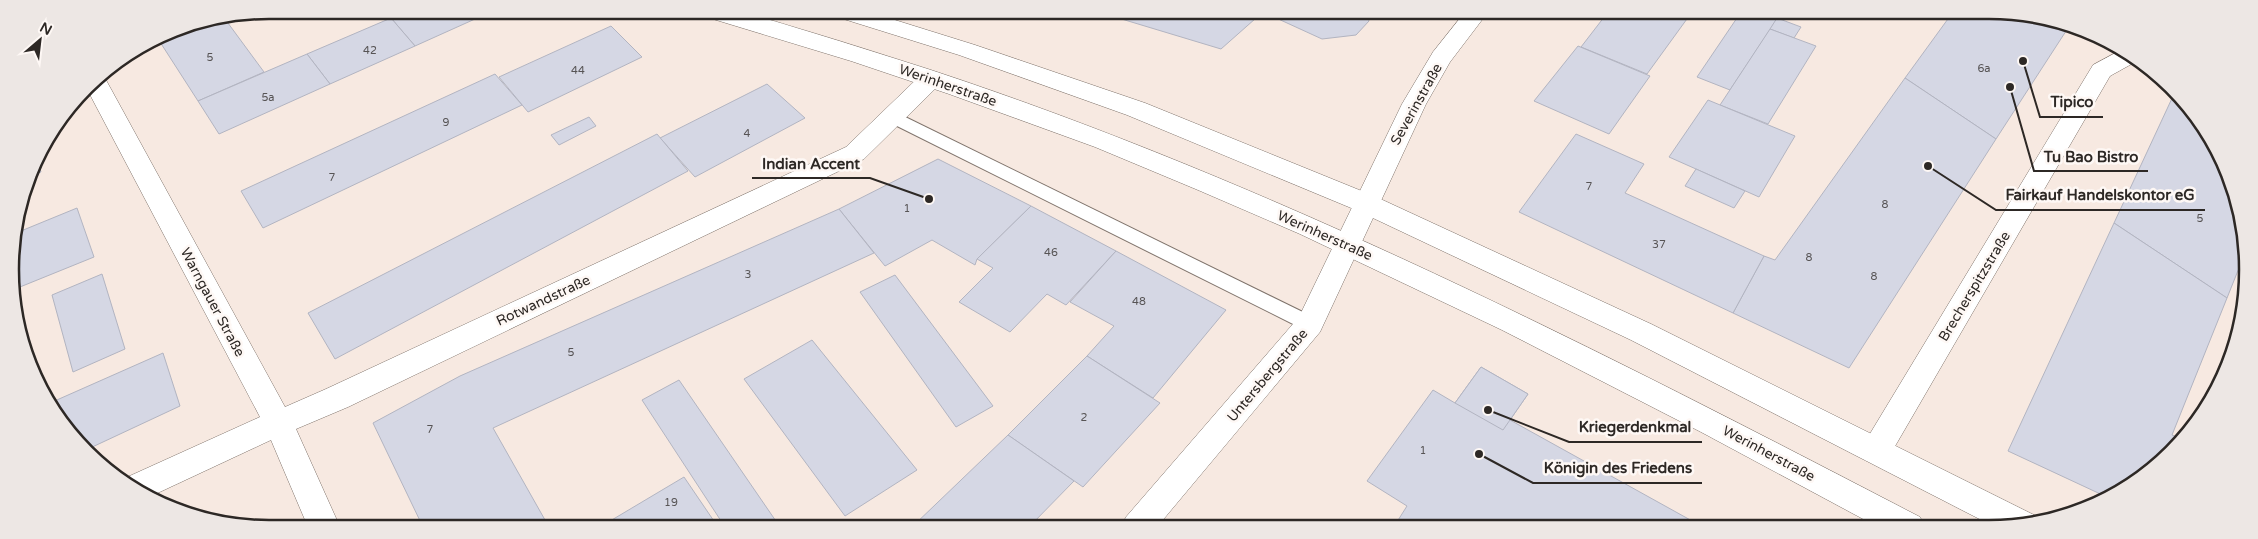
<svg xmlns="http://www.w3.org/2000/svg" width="2258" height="539" viewBox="0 0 2258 539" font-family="'Varela Round',sans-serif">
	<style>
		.building { fill: #d5d7e4; stroke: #b2b4c1 }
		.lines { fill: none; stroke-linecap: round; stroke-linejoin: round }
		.service-casing { stroke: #7f736b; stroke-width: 2 }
		.minor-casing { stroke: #7f736b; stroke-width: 1 }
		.secondary-casing { stroke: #7f736b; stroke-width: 1 }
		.service { fill: #fff; fill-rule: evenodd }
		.minor { fill: #fff; fill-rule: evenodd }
		.secondary { fill: #fff; fill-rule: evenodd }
		.labels { text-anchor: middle; stroke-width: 5; stroke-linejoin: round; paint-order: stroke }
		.number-label { font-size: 11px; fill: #575455 }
		.street-label { font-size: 14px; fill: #2d2825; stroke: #fef8f5 }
		.rim { fill: none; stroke: #2d2825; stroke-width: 2.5 }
		.leader { fill: none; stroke: #2d2825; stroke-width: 2 }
		.callout-dot { fill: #2d2825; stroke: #fef8f5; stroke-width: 2 }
		.callout-label { font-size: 15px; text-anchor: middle; font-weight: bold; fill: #2d2825; stroke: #fef8f5; stroke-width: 5; stroke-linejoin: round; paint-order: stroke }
	</style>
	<rect width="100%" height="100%" fill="#f7e9e1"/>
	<g class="building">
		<polygon points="408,10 495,10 415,46 391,18"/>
		<polygon points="1095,11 1264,11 1221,49"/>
		<polygon points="1367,11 1369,21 1356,35 1322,39 1263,12"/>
		<polygon points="1608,12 1692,12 1647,74 1581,47"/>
		<polygon points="1741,12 1770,12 1779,16 1730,90 1697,77"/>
		<polygon points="1953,12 2023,12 2068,28 1996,139 1905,78"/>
		<polygon points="391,18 415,46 330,84 307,54"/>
		<polygon points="1777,18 1801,27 1794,38 1770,29"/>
		<polygon points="225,19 264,72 198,101 160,42 208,22"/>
		<polygon points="208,22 160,42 157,38 170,30"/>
		<polygon points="611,26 642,57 528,112 499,77"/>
		<polygon points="1770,29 1816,46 1768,124 1720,105"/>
		<polygon points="1578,46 1650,76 1609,134 1534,101"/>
		<polygon points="307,54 330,84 219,134 198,101"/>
		<polygon points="495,74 522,105 263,228 241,191"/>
		<polygon points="1905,78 1996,139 1849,368 1733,313 1764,256 1775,260"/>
		<polygon points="767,84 805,118 695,177 660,138"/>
		<polygon points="2174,94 2195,112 2239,203 2243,258 2227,298 2114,223"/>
		<polygon points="1708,100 1795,136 1759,197 1669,157"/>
		<polygon points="589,117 596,126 559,145 551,135"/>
		<polygon points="657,134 688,171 335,359 308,313"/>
		<polygon points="1576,134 1644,164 1625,193 1764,256 1733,313 1519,212"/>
		<polygon points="36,157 41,172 31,175"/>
		<polygon points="938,159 1031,206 977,259 975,265 932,240 885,266 839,209"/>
		<polygon points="1696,169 1745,191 1734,208 1685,186"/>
		<polygon points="1031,206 1116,251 1066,305 1047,294 1010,332 959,302 993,268 977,259"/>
		<polygon points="77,208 94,257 15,289 11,252 16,233"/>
		<polygon points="839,209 874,253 493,428 549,527 423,527 373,423 460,376"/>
		<polygon points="2114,223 2227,298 2172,435 2182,439 2172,453 2109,498 2008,451"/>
		<polygon points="1116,251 1226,310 1153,398 1087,356 1114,326 1070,302"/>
		<polygon points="102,274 125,349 73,372 52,295"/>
		<polygon points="895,275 993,406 956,427 860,292"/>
		<polygon points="812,340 917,470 845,516 744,379"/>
		<polygon points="163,353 180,406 88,449 64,428 50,403"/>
		<polygon points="1087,356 1160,403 1083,487 1008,435"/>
		<polygon points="1481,367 1528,394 1510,420 1703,527 1398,527 1395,525 1407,506 1367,481 1433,390 1455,403"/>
		<polygon points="1481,367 1528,394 1503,430 1455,403"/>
		<polygon points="679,380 780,527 725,527 642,400"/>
		<polygon points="1008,435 1074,481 1029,527 912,527"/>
		<polygon points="684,477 718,527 600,527"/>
	</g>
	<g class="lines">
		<defs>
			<polygon id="service" points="893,111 1317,319 1320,324 1317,329 1310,332 1303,329 887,121 885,117 887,113"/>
			<g id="minor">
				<polygon points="1465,12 1488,12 1450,62 1426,104 1320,332 1157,527 1121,527 1126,517 1299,317 1402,104 1433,52"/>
				<polygon points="2123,49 2137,61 2110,76 1887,460 1876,464 1865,460 1861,451 1865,442 2093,65"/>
				<polygon points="931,71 939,73 943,79 939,85 864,159 348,407 296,429 340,527 308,527 271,440 149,497 140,494 123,479 260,417 87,89 100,74 106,80 285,407 326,389 846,147 923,73"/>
			</g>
			<g id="secondary">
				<path d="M700 11C740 8 772 21 810 32 850 44 890 57 931 70 1276 184 1599 350 1920 517L1925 527H1878L1701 432 1502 330 1300 234 1198 190 1095 147 949 94 851 61 703 16Z"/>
				<polygon points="831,11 866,11 975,45 1145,103 1374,196 1651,324 2036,516 2039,522 2022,527 1995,527 1631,340 1356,210 1127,115 959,55 834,16"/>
			</g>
		</defs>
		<use href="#service" class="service-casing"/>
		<use href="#minor" class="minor-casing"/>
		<use href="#secondary" class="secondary-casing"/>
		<use href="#service" class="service"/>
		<use href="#minor" class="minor"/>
		<use href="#secondary" class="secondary"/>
	</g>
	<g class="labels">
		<g class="number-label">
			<text x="370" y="54">42</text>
			<text x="210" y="61">5</text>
			<text x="1984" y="72">6a</text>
			<text x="578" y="74">44</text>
			<text x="268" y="101">5a</text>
			<text x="446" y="126">9</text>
			<text x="747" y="137">4</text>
			<text x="332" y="181">7</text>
			<text x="1589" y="190">7</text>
			<text x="1885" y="208">8</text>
			<text x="907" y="212">1</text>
			<text x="2200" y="222">5</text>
			<text x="1659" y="248">37</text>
			<text x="1051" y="256">46</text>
			<text x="1809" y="261">8</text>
			<text x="748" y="278">3</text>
			<text x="1874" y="280">8</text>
			<text x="1139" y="305">48</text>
			<text x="571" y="356">5</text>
			<text x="1084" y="421">2</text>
			<text x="430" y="433">7</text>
			<text x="1423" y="454">1</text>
			<text x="671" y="506">19</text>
		</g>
		<g class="street-label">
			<text transform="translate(948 85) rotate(19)" y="5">Werinherstraße</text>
			<text transform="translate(1416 104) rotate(-61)" y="5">Severinstraße</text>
			<text transform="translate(1325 235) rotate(24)" y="5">Werinherstraße</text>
			<text transform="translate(1974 286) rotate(-59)" y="5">Brecherspitzstraße</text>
			<text transform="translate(543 300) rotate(-25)" y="5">Rotwandstraße</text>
			<text transform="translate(213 302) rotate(62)" y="5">Warngauer Straße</text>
			<text transform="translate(1267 375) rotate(-50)" y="5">Untersbergstraße</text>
			<text transform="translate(1769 453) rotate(28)" y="5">Werinherstraße</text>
		</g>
	</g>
	<path d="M0 0H2258V539H0ZM269 19H1989A250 250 0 0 1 2239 269V270A250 250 0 0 1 1989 520H269A250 250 0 0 1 19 270V269A250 250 0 0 1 269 19Z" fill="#ede7e4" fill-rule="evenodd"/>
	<path class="rim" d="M269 19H1989A250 250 0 0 1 2239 269V270A250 250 0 0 1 1989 520H269A250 250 0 0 1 19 270V269A250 250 0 0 1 269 19Z"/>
	<path class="leader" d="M2023 61L2040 117H2103M2010 87L2034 171H2148M929 199L870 178H752M1928 166L1996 210H2205M1488 410L1569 442H1702M1479 454L1533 483H1702"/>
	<g class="callout-dot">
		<circle cx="2023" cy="61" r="5"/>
		<circle cx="2010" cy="87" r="5"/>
		<circle cx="929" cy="199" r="5"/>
		<circle cx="1928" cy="166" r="5"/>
		<circle cx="1488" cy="410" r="5"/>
		<circle cx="1479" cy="454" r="5"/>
	</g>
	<g class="callout-label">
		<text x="2072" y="107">Tipico</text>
		<text x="2091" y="162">Tu Bao Bistro</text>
		<text x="811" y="169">Indian Accent</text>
		<text x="2100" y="200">Fairkauf Handelskontor eG</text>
		<text x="1635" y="432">Kriegerdenkmal</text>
		<text x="1618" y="473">Königin des Friedens</text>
	</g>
	<g transform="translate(40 40) rotate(28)" stroke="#fef8f5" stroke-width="4" paint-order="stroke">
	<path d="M0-4L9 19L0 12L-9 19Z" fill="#2d2825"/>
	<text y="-8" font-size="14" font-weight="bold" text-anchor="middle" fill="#2d2825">N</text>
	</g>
</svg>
